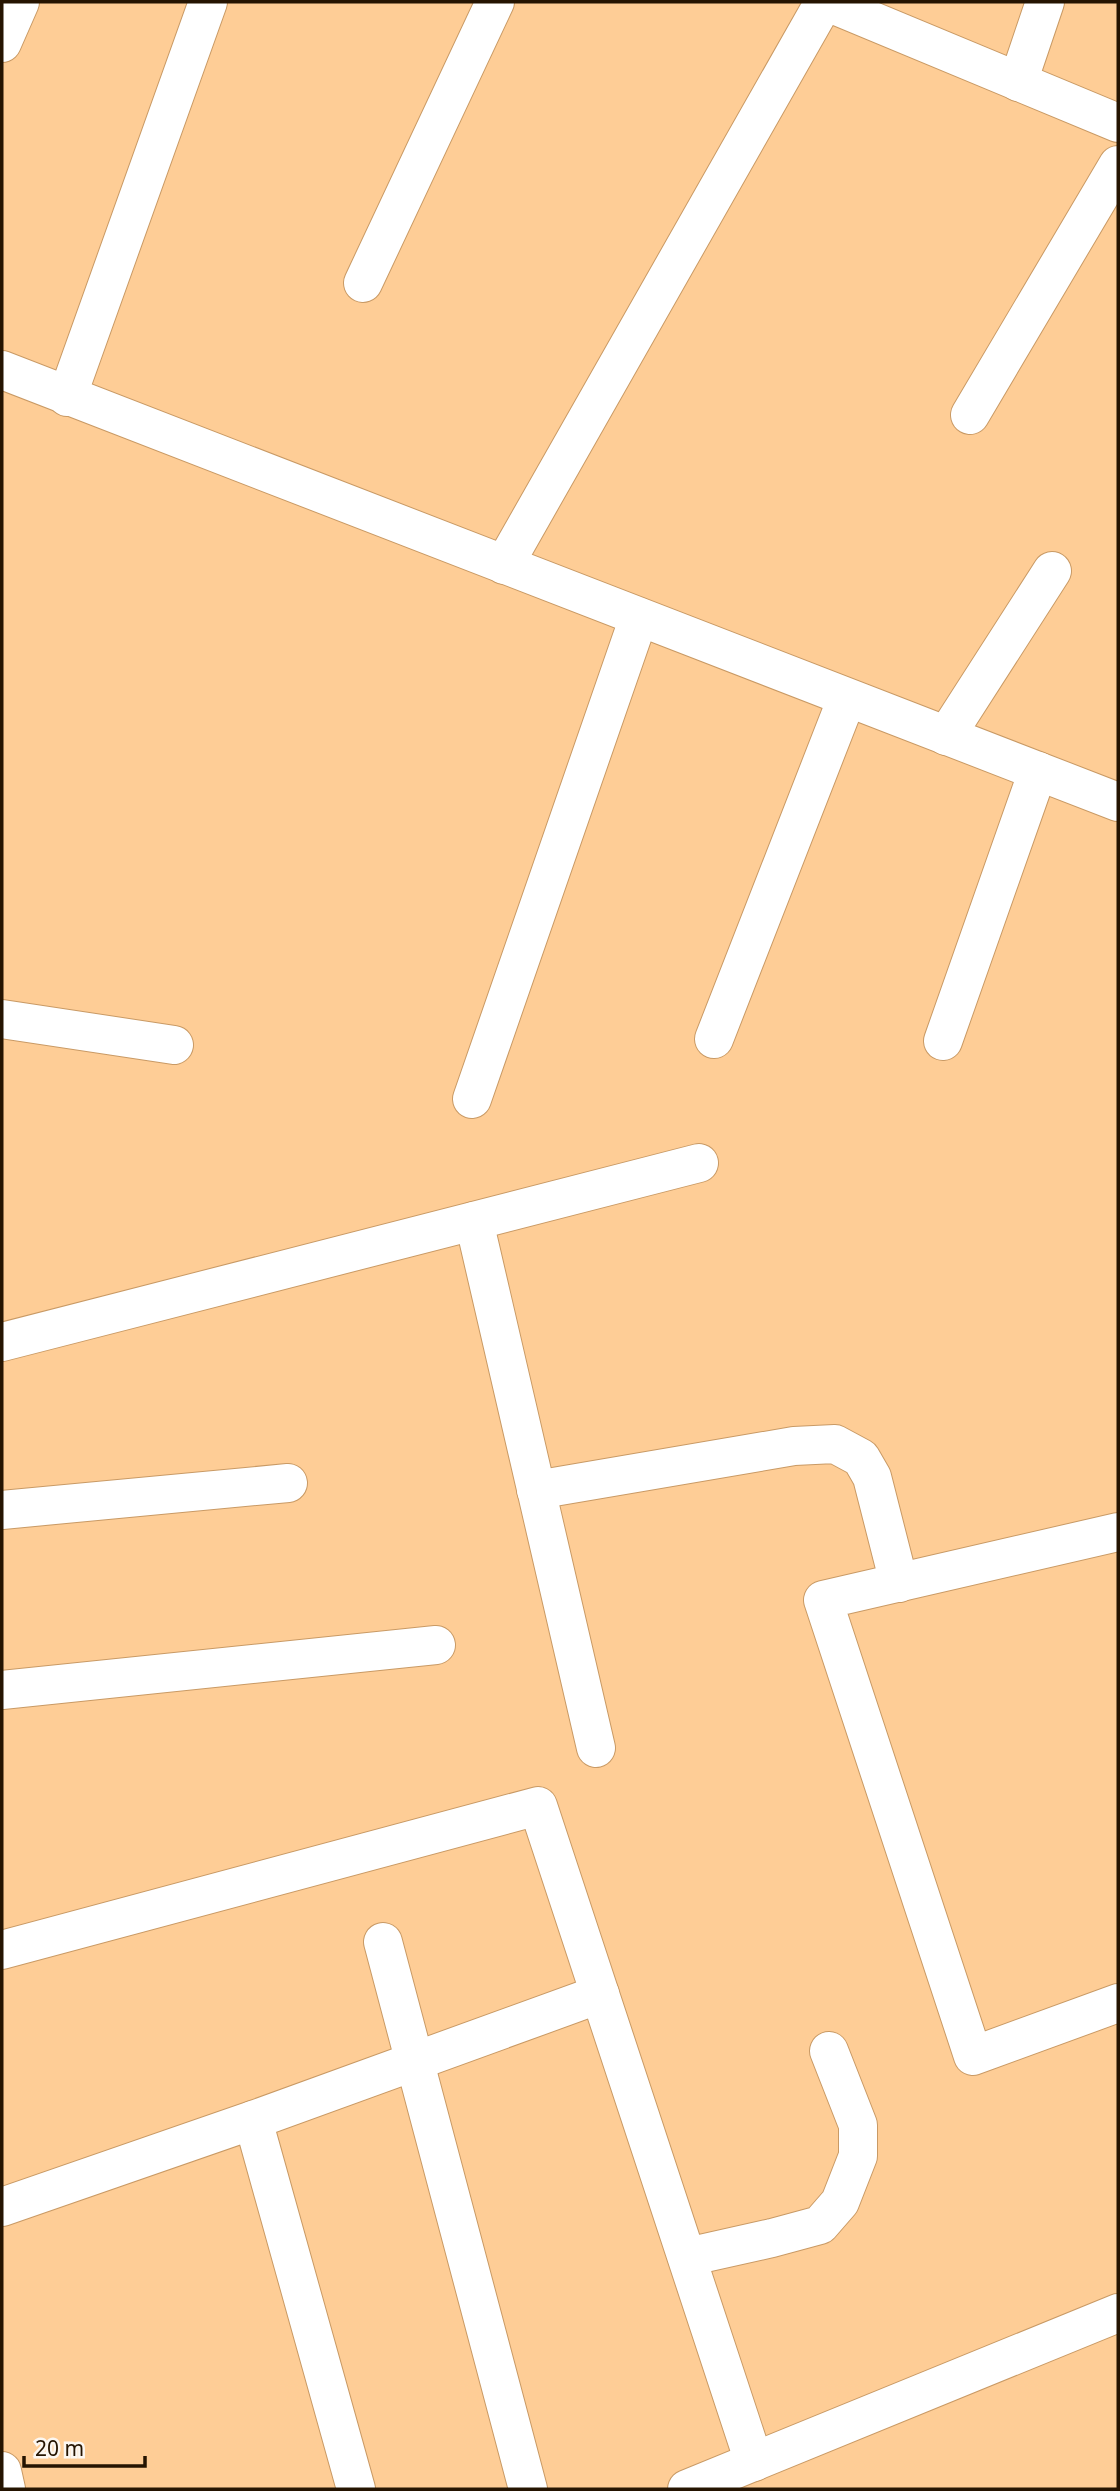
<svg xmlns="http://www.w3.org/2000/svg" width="1120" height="2491" viewBox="0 0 1120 2491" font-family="'Noto Sans',sans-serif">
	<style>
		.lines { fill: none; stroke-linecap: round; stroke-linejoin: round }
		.minor-casing { stroke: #c99a65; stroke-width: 40 }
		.minor { stroke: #fff; stroke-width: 38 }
	</style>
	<rect width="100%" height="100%" fill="#fecd96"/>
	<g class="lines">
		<defs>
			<g id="minor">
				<polyline points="827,2 1118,123"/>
				<polyline points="2,43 20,2"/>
				<polyline points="1018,82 1045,2"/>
				<polyline points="363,283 495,2"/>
				<polyline points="2,370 1118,802"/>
				<polyline points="67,397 208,2"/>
				<polyline points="970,415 1118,165"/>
				<polyline points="504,565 824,2"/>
				<polyline points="946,736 1052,571"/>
				<polyline points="2,1019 174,1045"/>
				<polyline points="714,1039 847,698"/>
				<polyline points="943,1041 1038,771"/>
				<polyline points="472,1099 639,617"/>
				<polyline points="474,1221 596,1748"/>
				<polyline points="2,1342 699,1163"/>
				<polyline points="536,1490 794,1446 835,1444 861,1458 872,1477 899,1583"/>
				<polyline points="2,1510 288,1483"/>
				<polyline points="1118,1532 823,1600 973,2056 1118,2003"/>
				<polyline points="2,1690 436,1645"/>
				<polyline points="383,1942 528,2489"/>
				<polyline points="2,1950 538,1806 754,2462"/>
				<polyline points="253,2120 356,2489"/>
				<polyline points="2,2207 253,2120 600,1994"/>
				<polyline points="687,2257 772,2238 820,2225 840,2202 858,2156 858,2125 829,2051"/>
				<polyline points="2,2471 6,2489"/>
				<polyline points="687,2489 1118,2313"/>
			</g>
		</defs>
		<use href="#minor" class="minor-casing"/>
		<use href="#minor" class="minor"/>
	</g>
	<rect width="1120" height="2491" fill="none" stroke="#251401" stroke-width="7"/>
	<path d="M24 2456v10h121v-10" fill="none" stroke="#251401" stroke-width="3.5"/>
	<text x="35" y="2456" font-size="21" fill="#251401" stroke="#fcf7f1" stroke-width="5" paint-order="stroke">20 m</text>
</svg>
